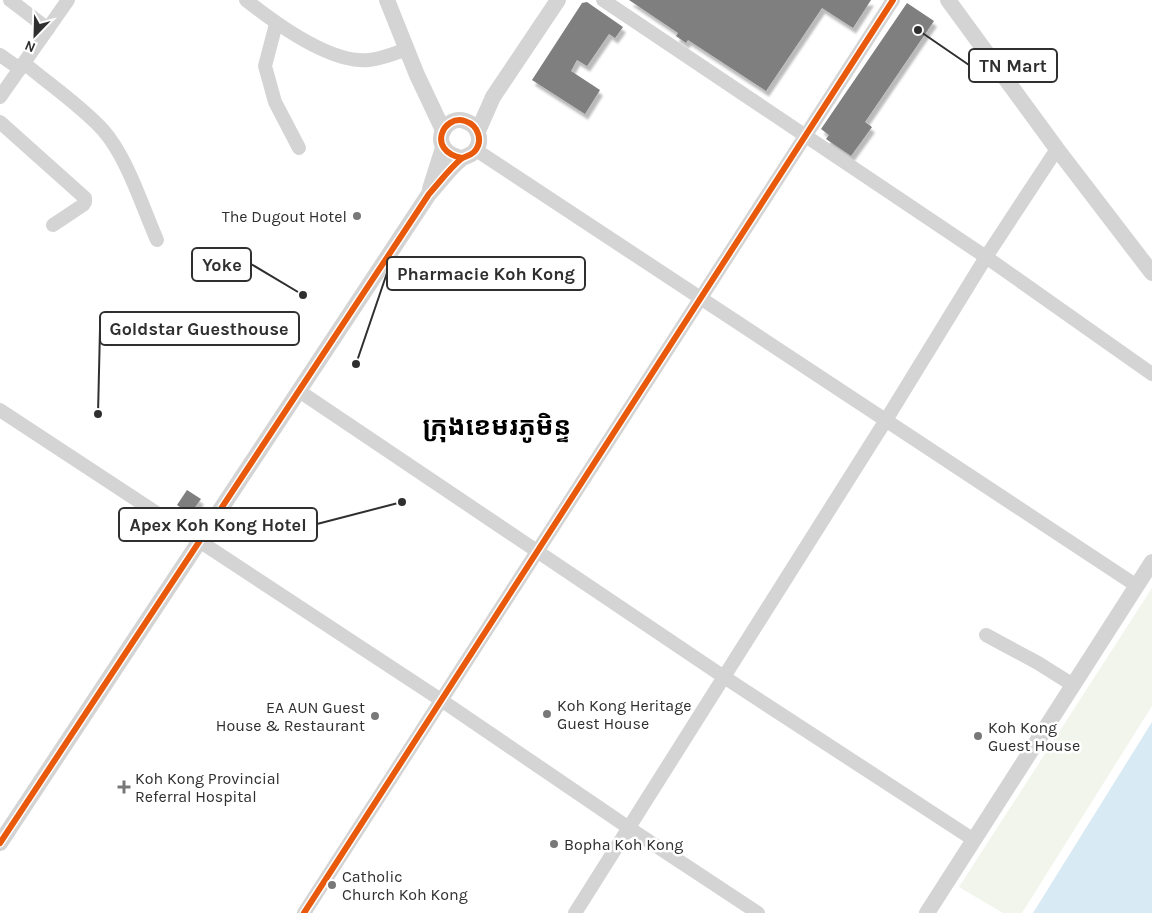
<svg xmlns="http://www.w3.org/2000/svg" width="1152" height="913" viewBox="0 0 1152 913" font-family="Karla,'Noto Sans Khmer',sans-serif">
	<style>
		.green { fill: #f1f5ec }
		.water { fill: #d8eaf3 }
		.building { fill: #7f7f7f; filter: url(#shadow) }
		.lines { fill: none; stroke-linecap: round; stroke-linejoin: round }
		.minor { stroke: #d4d4d4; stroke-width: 14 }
		.tertiary { stroke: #d4d4d4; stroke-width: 16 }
		.cycleway-casing { stroke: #fff; stroke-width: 9 }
		.cycleway { stroke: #e8590c; stroke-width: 6 }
		.poi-dot { fill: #787878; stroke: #fff; stroke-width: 2 }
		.labels { text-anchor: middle; stroke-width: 5; stroke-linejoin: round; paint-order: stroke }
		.poi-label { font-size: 16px; fill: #2f2f2f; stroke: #fff; text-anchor: start }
		.town-label { font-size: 26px; font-weight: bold; fill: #000; stroke: #fff }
		.leader { fill: none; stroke: #2f2f2f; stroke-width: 2 }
		.callout-dot { fill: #2f2f2f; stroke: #fff; stroke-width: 2 }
		.callout { fill: #fff; stroke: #2f2f2f; stroke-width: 2 }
		.callout-label { font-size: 18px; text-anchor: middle; font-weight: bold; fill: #2f2f2f }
	</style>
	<defs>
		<filter id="shadow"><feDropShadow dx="3" dy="5.5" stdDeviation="1" flood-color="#0004"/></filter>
	</defs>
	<rect width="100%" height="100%" fill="#fff"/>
	<polygon class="green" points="1152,588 1152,706 1022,913 1003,913 959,887"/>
	<polygon class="water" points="1152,722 1152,913 1033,913"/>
	<g class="building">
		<polygon points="629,0 871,0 853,28 822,8 766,91 688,40 686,43 676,36 678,33"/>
		<polygon points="587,2 623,27 615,38 609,34 587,66 577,60 571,71 600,90 585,114 532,80 582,3"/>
		<polygon points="907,3 934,21 865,122 872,127 851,156 826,139 829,135 821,129"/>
		<polygon points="187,490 201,499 190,514 177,505"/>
	</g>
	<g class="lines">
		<g class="minor">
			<polyline points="10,0 48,29"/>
			<path d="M246 0C275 23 330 64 369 60 381 59 394 53 406 50"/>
			<polyline points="603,0 986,257 1152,374"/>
			<polyline points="276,24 265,66 275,102 299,148"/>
			<polyline points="0,55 20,69"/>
			<path d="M24 63C50 85 80 105 103 130 127 157 142 206 157 240"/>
			<polyline points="0,97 68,0"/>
			<polyline points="0,122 85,198 85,202 83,205 53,225"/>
			<polyline points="476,150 1137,586"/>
			<polyline points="299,391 724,677 974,840"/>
			<polyline points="0,410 441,700 629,828 758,913"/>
			<polyline points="986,635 1038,663 1073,685"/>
			<polyline points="304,913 893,0"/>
			<polyline points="575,913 886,420 986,257 1057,149"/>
		</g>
		<g class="tertiary">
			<polyline points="387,0 417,75 443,130"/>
			<polyline points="948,0 1057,149 1152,273"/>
			<polyline points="478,131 493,97 558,0"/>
			<polyline points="430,189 443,148"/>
			<path d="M0 843 429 194C439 183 449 169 461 159 465 156 470 156 474 152 484 141 478 125 465 121 443 114 426 151 462 158"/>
			<polyline points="927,913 1152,562"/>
		</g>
		<defs>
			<g id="cycleway">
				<path d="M0 843 429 194C439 183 449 169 461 159 465 156 470 156 474 152 484 141 478 125 465 121 443 114 426 151 462 158"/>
				<polyline points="304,913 893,0"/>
			</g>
		</defs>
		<use href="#cycleway" class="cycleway-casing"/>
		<use href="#cycleway" class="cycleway"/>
	</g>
	<g class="poi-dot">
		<circle cx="357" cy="216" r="5"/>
		<circle cx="547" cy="714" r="5"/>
		<circle cx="375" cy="716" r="5"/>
		<circle cx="978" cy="736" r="5"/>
		<path d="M121.5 779.5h5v5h5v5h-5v5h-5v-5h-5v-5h5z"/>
		<circle cx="554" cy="844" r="5"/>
		<circle cx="332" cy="885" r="5"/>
	</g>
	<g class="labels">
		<g class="poi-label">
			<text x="347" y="222" text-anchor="end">The Dugout Hotel</text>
			<text x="557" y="711">Koh Kong Heritage<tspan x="557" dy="18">Guest House</tspan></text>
			<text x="365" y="713" text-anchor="end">EA AUN Guest<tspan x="365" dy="18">House &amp; Restaurant</tspan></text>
			<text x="988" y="733">Koh Kong<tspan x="988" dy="18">Guest House</tspan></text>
			<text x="135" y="784">Koh Kong Provincial<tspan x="135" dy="18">Referral Hospital</tspan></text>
			<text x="564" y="850">Bopha Koh Kong</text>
			<text x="342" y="882">Catholic<tspan x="342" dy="18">Church Koh Kong</tspan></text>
		</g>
		<g class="town-label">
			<text x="497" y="435">ក្រុងខេមរភូមិន្ទ</text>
		</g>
	</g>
	<path class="leader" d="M918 30L969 65M303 295L251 264M356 364L387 273M98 414L100 329M402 502L317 524"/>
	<g class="callout-dot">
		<circle cx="918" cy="30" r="5"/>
		<circle cx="303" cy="295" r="5"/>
		<circle cx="356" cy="364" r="5"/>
		<circle cx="98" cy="414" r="5"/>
		<circle cx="402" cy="502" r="5"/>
	</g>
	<g class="callout">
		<rect x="969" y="49" width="88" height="33" rx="5"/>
		<rect x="192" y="248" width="59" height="33" rx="5"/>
		<rect x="387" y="257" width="198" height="33" rx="5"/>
		<rect x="100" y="312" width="199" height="33" rx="5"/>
		<rect x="119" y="508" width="198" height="33" rx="5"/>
	</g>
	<g class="callout-label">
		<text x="1013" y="72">TN Mart</text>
		<text x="222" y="271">Yoke</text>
		<text x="486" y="280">Pharmacie Koh Kong</text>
		<text x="199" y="335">Goldstar Guesthouse</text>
		<text x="218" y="531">Apex Koh Kong Hotel</text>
	</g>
	<g transform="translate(35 35) rotate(203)" stroke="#ffffff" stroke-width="4" paint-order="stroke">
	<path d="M0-4L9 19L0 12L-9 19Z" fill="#2f2f2f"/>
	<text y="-8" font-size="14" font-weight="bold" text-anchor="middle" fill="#2f2f2f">N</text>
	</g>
</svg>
